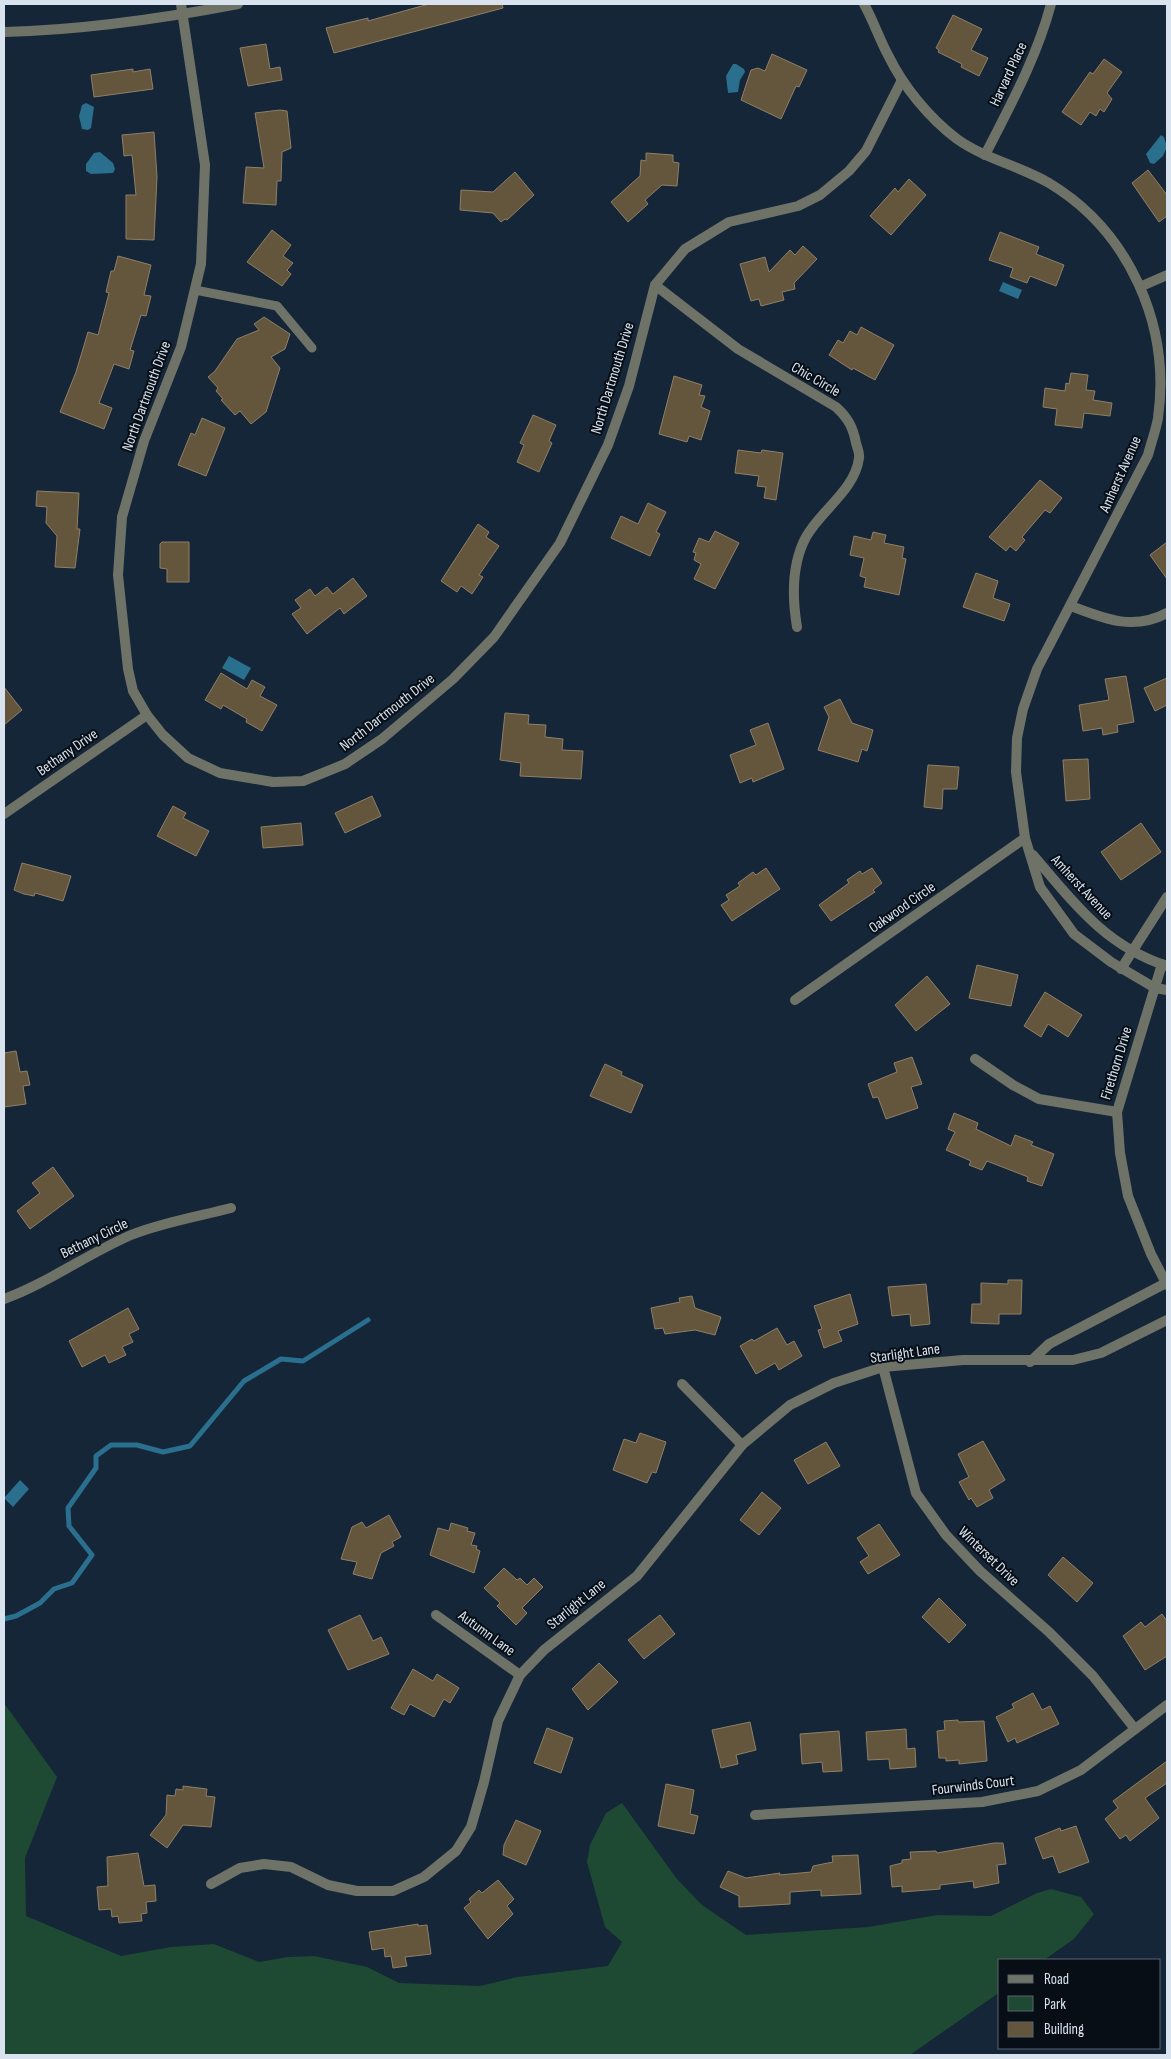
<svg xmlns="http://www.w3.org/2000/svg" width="1171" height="2059" viewBox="0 0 1171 2059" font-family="'Sofia Sans Condensed',sans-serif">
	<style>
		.green { fill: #1e4932 }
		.water { fill: #2a6f8d }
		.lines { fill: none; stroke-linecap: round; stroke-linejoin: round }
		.stream { stroke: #2a6f8d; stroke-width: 5 }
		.building { fill: #64553d; stroke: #907f66 }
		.service { stroke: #6f7367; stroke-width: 9 }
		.minor { stroke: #6f7367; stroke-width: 10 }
		.tertiary { stroke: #6f7367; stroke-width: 10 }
		.labels { text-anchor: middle; stroke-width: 4; stroke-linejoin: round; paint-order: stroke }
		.street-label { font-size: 15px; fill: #d8e3ef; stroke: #070e16 }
	</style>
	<rect width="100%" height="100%" fill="#142638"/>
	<polygon class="green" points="4,1703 57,1777 25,1858 26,1916 121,1956 171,1947 214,1944 259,1962 288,1957 314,1956 367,1967 399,1983 480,1986 517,1977 608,1966 622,1942 605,1927 587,1862 590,1845 606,1813 622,1803 677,1879 702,1905 746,1935 868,1927 937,1915 991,1916 1037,1893 1051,1889 1081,1897 1094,1914 1074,1939 1044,1960 1000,1960 1000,1992 910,2055 4,2055"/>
	<g class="water">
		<polygon points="733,64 736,64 744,69 745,72 740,80 738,92 728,93 726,76"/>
		<polygon points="86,103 94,107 91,128 88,130 82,129 79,116 82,105"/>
		<polygon points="1161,135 1164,137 1167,147 1163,156 1154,164 1150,163 1146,154"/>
		<polygon points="100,152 113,163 115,169 113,173 91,174 86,171 86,164 94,153"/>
		<polygon points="1003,282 1022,290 1018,299 999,291"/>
		<polygon points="229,656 251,668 244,680 222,668"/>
		<polygon points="20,1480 29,1489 13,1507 4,1498"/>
	</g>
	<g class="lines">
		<polyline class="stream" points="4,1619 16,1616 40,1603 54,1589 72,1583 92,1555 69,1526 68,1508 96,1468 96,1456 111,1445 137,1445 163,1452 190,1446 244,1381 281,1359 303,1361 368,1320"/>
	</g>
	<g class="building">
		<polygon points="429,4 502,4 503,8 334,53 326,28 368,18 368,21"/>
		<polygon points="953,15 982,29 971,50 988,58 979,76 961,67 962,64 938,52 939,50 936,48"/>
		<polygon points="266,44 270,69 280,67 282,80 248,86 240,48"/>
		<polygon points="772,54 807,70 799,87 796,86 781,119 741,100 751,70 758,68 765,71"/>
		<polygon points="1104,59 1122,72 1107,93 1112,99 1104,112 1100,109 1096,116 1090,112 1081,125 1062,112 1090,72 1093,74"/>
		<polygon points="133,69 133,72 150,69 153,89 94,97 91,75"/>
		<polygon points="280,110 287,111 291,148 282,152 281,181 277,181 276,205 243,203 246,167 264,168 255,113"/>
		<polygon points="154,132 157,177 154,240 126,239 126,195 136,195 132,155 124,156 122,135"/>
		<polygon points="646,153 673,155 673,162 679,163 677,186 662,185 645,200 648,204 628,222 611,202 640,176 641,160 646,161"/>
		<polygon points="1148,170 1167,195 1167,216 1159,222 1132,183"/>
		<polygon points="515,172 534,195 507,220 505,219 501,222 493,213 460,210 461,190 493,192"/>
		<polygon points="909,179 926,195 891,235 870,216 895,188 898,192"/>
		<polygon points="272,230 291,245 283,256 293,263 287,270 291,274 282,286 247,262"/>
		<polygon points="1000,232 1039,247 1036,254 1064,265 1056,286 1030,276 1027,283 1010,277 1013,268 989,260"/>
		<polygon points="803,246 817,259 794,283 795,289 782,292 784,300 761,306 759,299 751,301 740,264 765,257 769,272 790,250 795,255"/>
		<polygon points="118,256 151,265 144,295 151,296 146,316 141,315 130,350 134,351 129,369 114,364 99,403 112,408 104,429 60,412 76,372 88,332 98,335 109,293 106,292 111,271 114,271"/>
		<polygon points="264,317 290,334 285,349 271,357 280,368 266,412 251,424 240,411 235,415 221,400 223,399 216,391 218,388 208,377 215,371 237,339 259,330 254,324"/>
		<polygon points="861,327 894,345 875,380 853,368 852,370 829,355 838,340 843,343 850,331 857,335"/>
		<polygon points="1071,373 1088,375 1086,390 1095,391 1093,400 1112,403 1110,416 1084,413 1082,428 1055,425 1057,409 1043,407 1045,388 1065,391 1066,383 1069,384"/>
		<polygon points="674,376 702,385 699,395 705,396 701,407 710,411 701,440 689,436 687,442 659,434"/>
		<polygon points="533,415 556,425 549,441 552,443 539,472 517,462 524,445 520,443"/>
		<polygon points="202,418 225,428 206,476 178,465 191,433 195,435"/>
		<polygon points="738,450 761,453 762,450 783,453 776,500 764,498 766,487 757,486 759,476 735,473"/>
		<polygon points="1040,480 1062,498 1050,513 1045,510 1022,537 1025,540 1016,551 1010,546 1006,551 989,537"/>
		<polygon points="37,491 79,493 77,529 80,529 75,568 55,567 57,536 46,523 47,507 36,506"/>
		<polygon points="648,503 666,512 656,532 660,534 650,556 611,538 621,516 638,524"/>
		<polygon points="478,524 489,532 486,537 499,546 479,575 483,577 472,594 461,586 457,592 441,581"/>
		<polygon points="715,531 739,543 715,589 694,579 701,564 694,560 696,553 693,552 699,538 709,542"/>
		<polygon points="873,532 886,535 884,543 904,547 902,558 906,559 899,595 864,587 866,578 860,576 864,558 850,555 854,536 871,540"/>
		<polygon points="162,542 189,542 189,582 167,582 167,569 160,568 160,544"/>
		<polygon points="1167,542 1167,579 1150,555"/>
		<polygon points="976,573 998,581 993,598 1010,604 1004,621 963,607"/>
		<polygon points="353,578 367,596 344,614 340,608 307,634 292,614 301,608 295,600 310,589 315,596 327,587 333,594"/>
		<polygon points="221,673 247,689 252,680 265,687 260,696 277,705 262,731 246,722 247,719 223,705 221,709 205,700"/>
		<polygon points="1126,676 1134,722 1117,725 1118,732 1103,735 1102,728 1083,731 1079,705 1109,700 1105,679"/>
		<polygon points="1167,678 1167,705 1155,711 1144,688"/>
		<polygon points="4,687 22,710 4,725"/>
		<polygon points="840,699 852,723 873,730 867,751 862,749 858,762 818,750 829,717 824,707"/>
		<polygon points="505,713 529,715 528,724 546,725 545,737 563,739 562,750 583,751 581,779 520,776 521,763 500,760"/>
		<polygon points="768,723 784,769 753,782 752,778 740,783 730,755 756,745 750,730"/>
		<polygon points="1088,759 1090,799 1066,801 1063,760"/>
		<polygon points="928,765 959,767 957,789 943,789 942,809 924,807"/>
		<polygon points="372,796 381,816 345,833 335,813"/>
		<polygon points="173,806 186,813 183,818 209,831 196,856 157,836"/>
		<polygon points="301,823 303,845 263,848 261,827"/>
		<polygon points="1141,823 1161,852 1121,880 1101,852"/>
		<polygon points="22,863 71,876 63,901 35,893 34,896 24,894 14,890"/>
		<polygon points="766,868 780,889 732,921 721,905 729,900 726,895 740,886 738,883 753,872 756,875"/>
		<polygon points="872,868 882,883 873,890 875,892 831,921 819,905 849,883 847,880 860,871 862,874"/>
		<polygon points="977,965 1018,975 1011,1006 969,998"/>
		<polygon points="927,976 950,1004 916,1031 895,1005"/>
		<polygon points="1045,992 1082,1015 1068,1037 1048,1024 1041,1037 1024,1026"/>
		<polygon points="16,1051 20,1072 27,1071 30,1085 23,1086 26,1104 4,1107 4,1053"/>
		<polygon points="912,1057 922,1084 911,1087 918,1108 886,1119 878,1097 873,1098 868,1084 897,1072 894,1063"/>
		<polygon points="605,1064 622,1072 621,1075 643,1085 631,1113 590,1096"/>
		<polygon points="954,1113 978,1123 976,1129 1011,1146 1015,1135 1033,1142 1031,1145 1054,1154 1042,1186 1027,1181 1028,1177 987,1161 982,1170 969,1165 971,1161 946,1150 955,1132 948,1129"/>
		<polygon points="53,1167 74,1196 30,1229 17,1211 40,1193 32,1183"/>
		<polygon points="1008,1280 1022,1280 1021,1314 999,1314 999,1324 971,1323 972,1304 981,1304 981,1283 1008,1284"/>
		<polygon points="926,1284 930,1324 911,1326 910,1314 892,1316 888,1287"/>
		<polygon points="850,1294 858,1324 838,1331 842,1341 824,1348 818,1330 822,1329 814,1306"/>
		<polygon points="692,1296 695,1308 721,1317 715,1335 695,1330 665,1334 663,1328 655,1329 651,1308 680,1302 679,1298"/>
		<polygon points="128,1308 139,1329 129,1334 133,1342 122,1347 126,1355 109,1363 105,1355 82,1367 69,1341"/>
		<polygon points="777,1328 787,1345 794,1341 802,1356 779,1370 775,1363 756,1374 740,1346 752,1339 754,1341"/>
		<polygon points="640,1433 666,1442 656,1473 652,1472 647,1483 613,1470 624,1439 636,1443"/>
		<polygon points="983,1441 1005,1480 989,1490 993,1498 977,1507 971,1498 969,1500 959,1482 969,1477 958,1454"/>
		<polygon points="826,1442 840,1466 808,1484 794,1460"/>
		<polygon points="762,1492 781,1508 759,1535 740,1520"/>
		<polygon points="389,1515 401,1537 392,1542 394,1546 381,1553 372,1579 353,1574 357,1562 341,1559 352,1527 362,1522 366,1528"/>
		<polygon points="451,1523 468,1528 467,1531 475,1533 471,1545 477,1546 476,1549 480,1551 474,1573 430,1555 438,1528 449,1531"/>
		<polygon points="879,1524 900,1555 868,1574 860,1562 869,1556 857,1538"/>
		<polygon points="1063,1557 1093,1583 1077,1602 1048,1575"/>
		<polygon points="504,1568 517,1580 520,1578 527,1585 534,1578 543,1587 522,1608 527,1613 516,1625 497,1606 500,1603 484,1588"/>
		<polygon points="939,1598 966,1625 949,1643 922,1617"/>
		<polygon points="1162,1614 1167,1621 1167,1656 1145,1670 1123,1636 1141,1622 1145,1627"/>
		<polygon points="360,1615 373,1641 381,1637 389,1654 348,1670 328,1630"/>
		<polygon points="660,1615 675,1634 644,1659 628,1640"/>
		<polygon points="599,1663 618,1682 588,1710 572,1689"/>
		<polygon points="413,1669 433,1681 437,1674 459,1688 450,1703 444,1699 434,1717 410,1704 404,1715 391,1708"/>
		<polygon points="1033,1693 1042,1710 1050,1706 1059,1724 1017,1743 1015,1738 1008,1742 996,1717 1014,1708 1012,1704"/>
		<polygon points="958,1720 958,1722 984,1721 987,1761 959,1764 959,1760 946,1761 946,1758 939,1758 937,1731 945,1730 944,1721"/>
		<polygon points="750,1722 756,1750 736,1755 738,1764 721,1768 712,1730"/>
		<polygon points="547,1728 573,1738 561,1773 534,1763"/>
		<polygon points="906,1729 907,1749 915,1748 916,1767 890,1769 889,1759 868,1760 866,1732"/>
		<polygon points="839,1731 842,1771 823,1772 822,1762 802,1764 800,1734"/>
		<polygon points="1167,1761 1167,1783 1145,1798 1159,1818 1130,1841 1126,1835 1120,1839 1105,1819 1118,1808 1113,1801"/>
		<polygon points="666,1784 694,1790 690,1814 698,1816 694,1834 658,1826"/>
		<polygon points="183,1786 207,1789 206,1796 215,1797 211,1827 183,1825 167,1848 150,1835 166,1815 167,1795 175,1796 176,1789 183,1790"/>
		<polygon points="516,1820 541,1831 526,1865 503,1855 504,1845"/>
		<polygon points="1076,1826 1089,1862 1059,1873 1053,1856 1043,1859 1035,1838 1060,1828 1061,1831"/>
		<polygon points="994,1843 1003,1843 1006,1864 997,1865 999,1883 974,1888 973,1881 940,1885 940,1889 902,1892 902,1886 892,1887 890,1866 902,1863 902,1860 911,1859 910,1852 936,1851 937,1853"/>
		<polygon points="138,1853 144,1886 155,1885 156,1901 146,1902 147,1913 141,1914 142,1921 119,1923 118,1916 112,1917 111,1909 99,1910 97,1887 108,1886 107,1857"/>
		<polygon points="858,1855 861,1894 821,1896 821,1890 790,1892 790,1904 739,1907 739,1896 720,1887 728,1871 746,1878 780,1873 779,1875 811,1872 813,1866 833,1862 832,1856"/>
		<polygon points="498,1880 514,1899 507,1906 513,1914 488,1939 464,1908 471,1902 469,1899 479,1890 482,1893"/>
		<polygon points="418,1924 418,1926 427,1925 431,1954 405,1957 407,1966 393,1968 391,1956 385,1957 384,1948 372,1950 369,1932"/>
	</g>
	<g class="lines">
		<polyline class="service" points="195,290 277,306 312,348"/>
		<g class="minor">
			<polyline points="181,4 205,165 201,264 181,347 144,441 122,517 118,575 128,669 133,691 147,715 163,735 188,758 220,773 273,782 303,781 345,764 382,739 453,679 494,637 560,543 608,445 629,386 655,285 685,249 729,222 798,206 820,195 849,171 866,151 902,80"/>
			<path d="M985 155C1010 106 1037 57 1051 4"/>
			<path d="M655 285 738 349 836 407C848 418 853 427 856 443 857 447 860 453 859 458 855 490 821 510 806 537 791 565 792 597 797 627"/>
			<polyline points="1142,286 1167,275"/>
			<path d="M1071 606C1105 619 1133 631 1167 613"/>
			<polyline points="4,814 147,715"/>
			<polyline points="1162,964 1117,1112 1120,1153 1128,1196 1151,1254 1167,1285"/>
			<polyline points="1121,969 1167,897"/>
			<polyline points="795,1000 1025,838"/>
			<polyline points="975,1059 1013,1085 1039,1099 1117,1112"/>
			<path d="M4 1299C48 1283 87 1254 131 1235 160 1223 200 1216 231 1208"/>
			<polyline points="1030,1362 1049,1344 1166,1283"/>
			<polyline points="883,1367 916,1493 946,1535 980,1571 1049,1632 1093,1676 1135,1729"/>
			<polyline points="682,1384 742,1445"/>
			<polyline points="436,1615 520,1675"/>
			<polyline points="755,1815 982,1802 1038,1791 1081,1770 1167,1705"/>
			<polyline points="211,1884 240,1868 264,1864 291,1867 328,1885 357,1891 393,1891 424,1877 456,1851 471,1827 484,1782 498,1721 520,1675 544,1650 637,1576 742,1445 790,1405 834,1383 883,1367 963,1360 1073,1360 1101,1353 1167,1320"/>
		</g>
		<g class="tertiary">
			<path d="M864 4C873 20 879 38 888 55 903 86 929 118 957 139 985 159 1020 166 1049 183 1129 231 1171 325 1158 418 1156 430 1151 443 1148 455L1037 669 1023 709 1017 738 1016 772 1025 838 1040 887 1074 934 1111 962 1155 988 1167 990"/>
			<path d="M4 32C83 30 160 19 238 4"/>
			<path d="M1033 855C1073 902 1105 946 1167 966"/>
		</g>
	</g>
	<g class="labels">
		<g class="street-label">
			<text transform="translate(1008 74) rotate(-65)" y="5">Harvard Place</text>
			<text transform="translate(612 378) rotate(-73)" y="5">North Dartmouth Drive</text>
			<text transform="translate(816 379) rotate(30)" y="5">Chic Circle</text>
			<text transform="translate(146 396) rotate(-70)" y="5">North Dartmouth Drive</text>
			<text transform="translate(1120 474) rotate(-66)" y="5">Amherst Avenue</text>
			<text transform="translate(387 712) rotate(-38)" y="5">North Dartmouth Drive</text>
			<text transform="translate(67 752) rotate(-35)" y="5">Bethany Drive</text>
			<text transform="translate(1082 887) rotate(47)" y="5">Amherst Avenue</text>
			<text transform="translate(902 907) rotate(-35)" y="5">Oakwood Circle</text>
			<text transform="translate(1116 1063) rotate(-73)" y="5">Firethorn Drive</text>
			<text transform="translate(94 1238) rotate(-26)" y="5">Bethany Circle</text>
			<text transform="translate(905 1353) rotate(-8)" y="5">Starlight Lane</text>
			<text transform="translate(989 1556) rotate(44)" y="5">Winterset Drive</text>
			<text transform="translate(576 1604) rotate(-39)" y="5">Starlight Lane</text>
			<text transform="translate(487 1633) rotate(36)" y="5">Autumn Lane</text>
			<text transform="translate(973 1785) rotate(-7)" y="5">Fourwinds Court</text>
		</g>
	</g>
	<rect width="1171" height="2059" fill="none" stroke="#d8e3ef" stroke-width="10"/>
	<rect x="998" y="1959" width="162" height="90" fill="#070e16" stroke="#5b636d"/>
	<rect x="1008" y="1975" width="25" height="8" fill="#6f7367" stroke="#5b636d"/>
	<text x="1044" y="1984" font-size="15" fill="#d8e3ef">Road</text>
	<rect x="1008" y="1996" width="25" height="15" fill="#1e4932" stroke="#5b636d"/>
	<text x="1044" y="2009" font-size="15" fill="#d8e3ef">Park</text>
	<rect x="1008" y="2022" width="25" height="15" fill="#64553d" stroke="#5b636d"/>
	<text x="1044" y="2034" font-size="15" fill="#d8e3ef">Building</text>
</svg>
